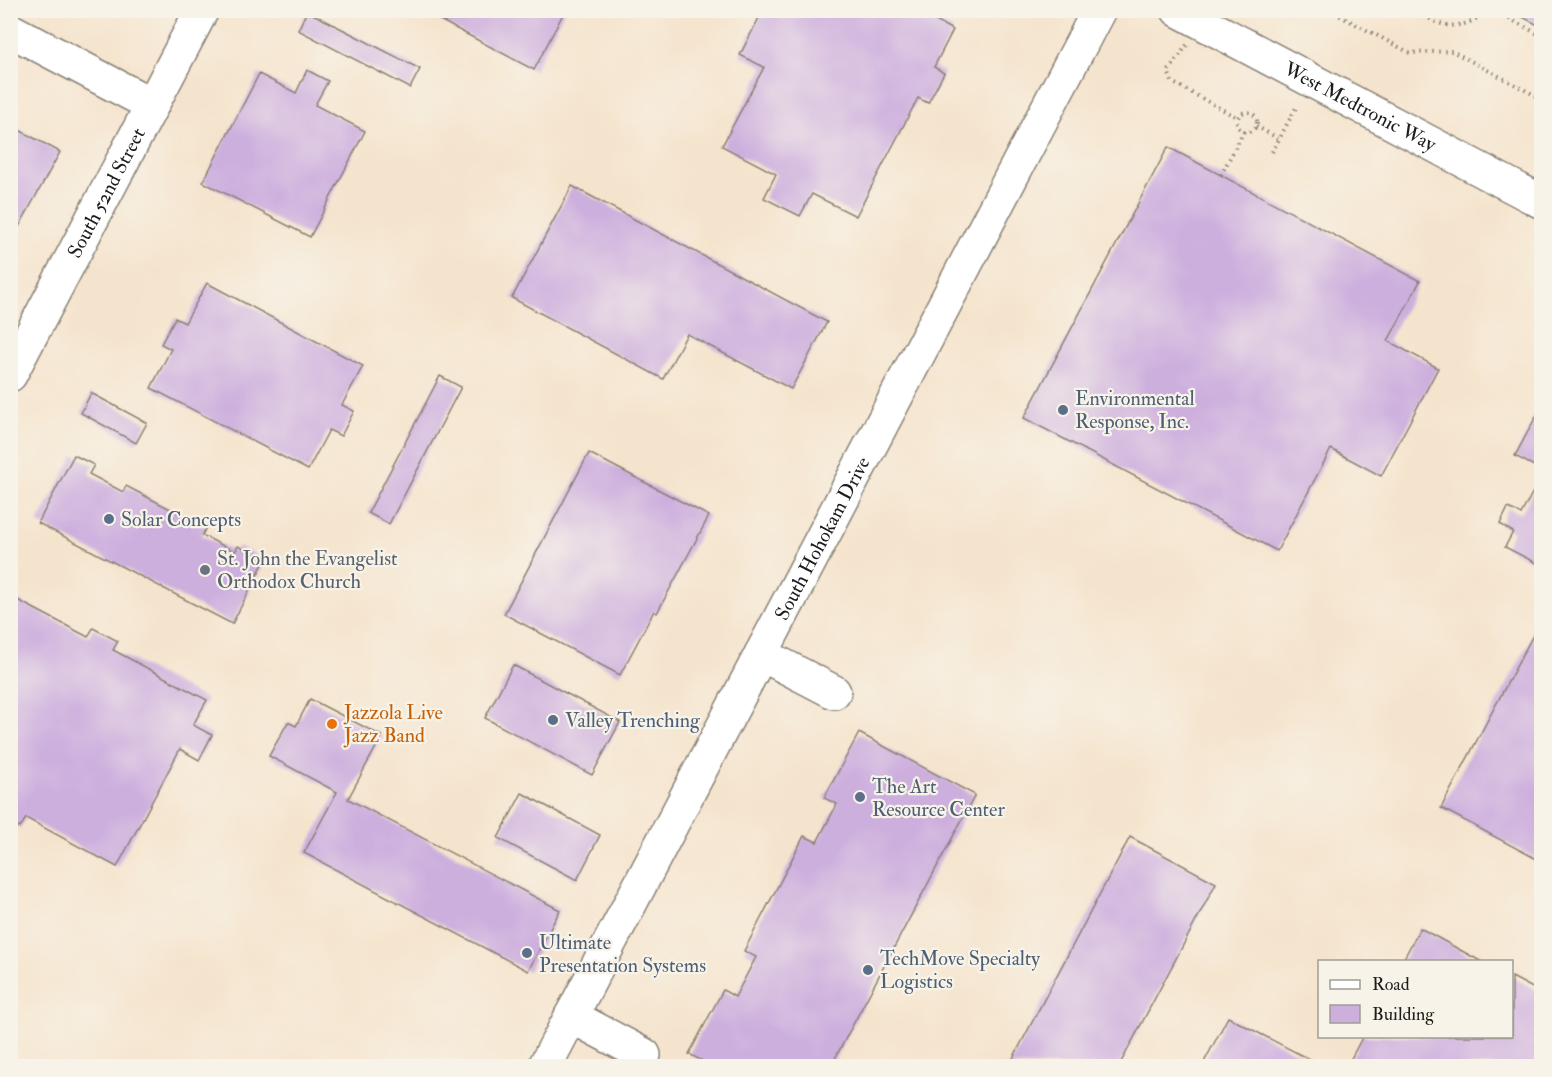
<svg xmlns="http://www.w3.org/2000/svg" width="1552" height="1077" viewBox="0 0 1552 1077" font-family="'IM FELL Double Pica',serif">
	<style>
		.building { fill: #cdafde }
		.lines { fill: none; stroke-linecap: round; stroke-linejoin: round }
		.minor-casing { stroke: #888074; stroke-width: 36 }
		.major-casing { stroke: #888074; stroke-width: 36 }
		.path { stroke: #888074; stroke-width: 4; stroke-dasharray: 1.5 4.5; stroke-linecap: butt }
		.minor { stroke: #fff; stroke-width: 33 }
		.major { stroke: #fff; stroke-width: 33 }
		.service-dot { fill: #5c6f8a; stroke: #f7f3e8; stroke-width: 2 }
		.worship-dot { fill: #6b7280; stroke: #f7f3e8; stroke-width: 2 }
		.food-dot { fill: #e8710a; stroke: #f7f3e8; stroke-width: 2 }
		.labels { text-anchor: middle; stroke-width: 4.5; stroke-linejoin: round; paint-order: stroke }
		.street-label { font-size: 20px; fill: #1c1c1c; stroke: #f7f3e8 }
		.service-label { font-size: 20px; fill: #4e5e75; stroke: #f7f3e8; text-anchor: start }
		.worship-label { font-size: 20px; fill: #5b616d; stroke: #f7f3e8; text-anchor: start }
		.food-label { font-size: 20px; fill: #c56008; stroke: #f7f3e8; text-anchor: start }
	</style>
	<rect width="100%" height="100%" fill="#f7f3e8"/>
	<filter id="ink" filterUnits="userSpaceOnUse"><feTurbulence type="fractalNoise" baseFrequency=".0167" numOctaves="2"/><feDisplacementMap in="SourceGraphic" scale="12" xChannelSelector="R" yChannelSelector="G"/><feConvolveMatrix kernelMatrix="1 2 1 2 8 2 1 2 1" color-interpolation-filters="sRGB"/></filter>
	<filter id="wash" filterUnits="userSpaceOnUse"><feTurbulence type="fractalNoise" baseFrequency=".008" numOctaves="4" result="noise"/><feDisplacementMap in="SourceGraphic" scale="24" xChannelSelector="R" yChannelSelector="G"/><feGaussianBlur stdDeviation="1.35" result="paint"/><feColorMatrix in="noise" values="0 0 0 0 0 0 0 0 0 0 0 0 0 0 0 0 0 1.4 0 .05"/><feComposite in="paint" operator="in"/></filter>
	<g filter="url(#wash)">
		<rect width="100%" height="100%" fill="#f5e4cd"/>
		<g id="blocks">
			<g class="building">
				<polygon points="421,10 565,10 534,70"/>
				<polygon points="763,10 915,10 953,30 934,67 944,73 928,103 918,98 856,216 812,194 800,216 764,198 776,174 722,146 764,67 740,55"/>
				<polygon points="1509,10 1542,10 1542,27"/>
				<polygon points="307,11 420,69 410,88 298,30"/>
				<polygon points="307,70 328,81 315,105 365,131 310,237 203,182 259,74 296,93"/>
				<polygon points="10,125 60,152 10,243"/>
				<polygon points="1168,147 1420,281 1388,341 1438,368 1381,476 1331,449 1277,551 1024,418"/>
				<polygon points="572,186 827,322 791,389 687,334 663,379 512,298"/>
				<polygon points="207,283 363,366 342,405 354,411 341,436 329,430 308,470 151,388 171,349 161,344 175,318 185,323"/>
				<polygon points="440,376 461,387 389,524 368,513"/>
				<polygon points="91,393 147,423 136,443 81,413"/>
				<polygon points="1542,405 1542,470 1515,456"/>
				<polygon points="589,453 709,516 657,613 654,611 620,675 504,614"/>
				<polygon points="74,455 94,465 89,474 123,492 126,486 180,514 206,528 202,535 235,552 238,546 265,560 232,624 38,523"/>
				<polygon points="1542,475 1542,566 1505,547 1513,532 1500,524 1508,508 1521,514"/>
				<polygon points="10,596 88,637 93,628 118,641 113,650 207,700 193,725 212,735 199,760 180,749 117,867 26,818 20,828 10,823"/>
				<polygon points="1542,618 1542,862 1441,808"/>
				<polygon points="513,665 620,722 592,775 485,718"/>
				<polygon points="310,699 382,736 348,799 560,910 528,971 304,853 337,792 269,756 288,722 296,726"/>
				<polygon points="859,733 975,795 831,1066 712,1066 689,1054 723,990 735,997 756,957 744,951 804,836 817,842 837,804 824,798"/>
				<polygon points="522,793 600,835 577,880 498,838"/>
				<polygon points="1130,837 1216,883 1119,1066 1009,1066"/>
				<polygon points="1420,928 1482,962 1402,962"/>
				<polygon points="1512,977 1542,993 1542,1066 1347,1066 1363,1036 1512,1036"/>
				<polygon points="1228,1017 1322,1066 1202,1066"/>
			</g>
		</g>
	</g>
	<g filter="url(#ink)">
		<use href="#blocks" fill-opacity="0" stroke="#888074" stroke-width="1.5"/>
		<g class="lines">
			<defs>
				<g id="minor">
					<path id="s1" d="M1178 10 1542 202"/>
					<polyline points="10,30 152,105"/>
					<polyline points="761,654 834,692"/>
					<polyline points="571,1016 644,1055"/>
					<path id="s2" d="M545 1066 1099 10"/>
				</g>
				<g id="major">
					<path id="s3" d="M10 375 202 10"/>
				</g>
			</defs>
			<use href="#minor" class="minor-casing"/>
			<use href="#major" class="major-casing"/>
			<g class="path">
				<polyline points="1329,10 1410,53 1452,51 1542,99"/>
				<path d="M1421 10C1424 14 1428 18 1432 20 1448 30 1474 26 1485 10"/>
				<polyline points="1493,10 1542,36"/>
				<polyline points="343,11 343,10"/>
				<polyline points="1187,45 1168,71 1172,82 1238,118"/>
				<circle cx="1247" cy="122" r="10"/>
				<polyline points="1256,126 1279,139"/>
				<polyline points="1272,152 1297,106"/>
				<polyline points="1221,175 1244,131"/>
			</g>
			<use href="#minor" class="minor"/>
			<use href="#major" class="major"/>
		</g>
	</g>
	<g class="service-dot">
		<circle cx="1063" cy="410" r="6"/>
		<circle cx="109" cy="519" r="6"/>
		<circle cx="553" cy="720" r="6"/>
		<circle cx="860" cy="797" r="6"/>
		<circle cx="527" cy="953" r="6"/>
		<circle cx="868" cy="970" r="6"/>
	</g>
	<circle class="worship-dot" cx="205" cy="570" r="6"/>
	<circle class="food-dot" cx="332" cy="724" r="6"/>
	<g class="labels">
		<g class="street-label">
			<text dy="7" stroke="none"><textPath href="#s1" startOffset="206">West Medtronic Way</textPath></text>
			<text dy="7" stroke="none"><textPath href="#s3" startOffset="206">South 52nd Street</textPath></text>
			<text dy="7" stroke="none"><textPath href="#s2" startOffset="596">South Hohokam Drive</textPath></text>
		</g>
		<g class="service-label">
			<text x="1075" y="405">Environmental<tspan x="1075" dy="23">Response, Inc.</tspan></text>
			<text x="121" y="526">Solar Concepts</text>
			<text x="565" y="727">Valley Trenching</text>
			<text x="872" y="793">The Art<tspan x="872" dy="23">Resource Center</tspan></text>
			<text x="539" y="949">Ultimate<tspan x="539" dy="23">Presentation Systems</tspan></text>
			<text x="880" y="965">TechMove Specialty<tspan x="880" dy="23">Logistics</tspan></text>
		</g>
		<g class="worship-label">
			<text x="217" y="565">St. John the Evangelist<tspan x="217" dy="23">Orthodox Church</tspan></text>
		</g>
		<g class="food-label">
			<text x="344" y="719">Jazzola Live<tspan x="344" dy="23">Jazz Band</tspan></text>
		</g>
	</g>
	<rect width="1552" height="1077" fill="none" stroke="#f7f3e8" stroke-width="36"/>
	<rect x="1318" y="960" width="195" height="78" fill="#f7f3e8" stroke="#9f9d96" stroke-width="1.5"/>
	<rect x="1330" y="980" width="30" height="9" fill="#ffffff" stroke="#9f9d96" stroke-width="1.5"/>
	<text x="1372" y="990" font-size="18" fill="#1c1c1c">Road</text>
	<rect x="1330" y="1005" width="30" height="18" fill="#cdafde" stroke="#9f9d96" stroke-width="1.5"/>
	<text x="1372" y="1020" font-size="18" fill="#1c1c1c">Building</text>
</svg>
